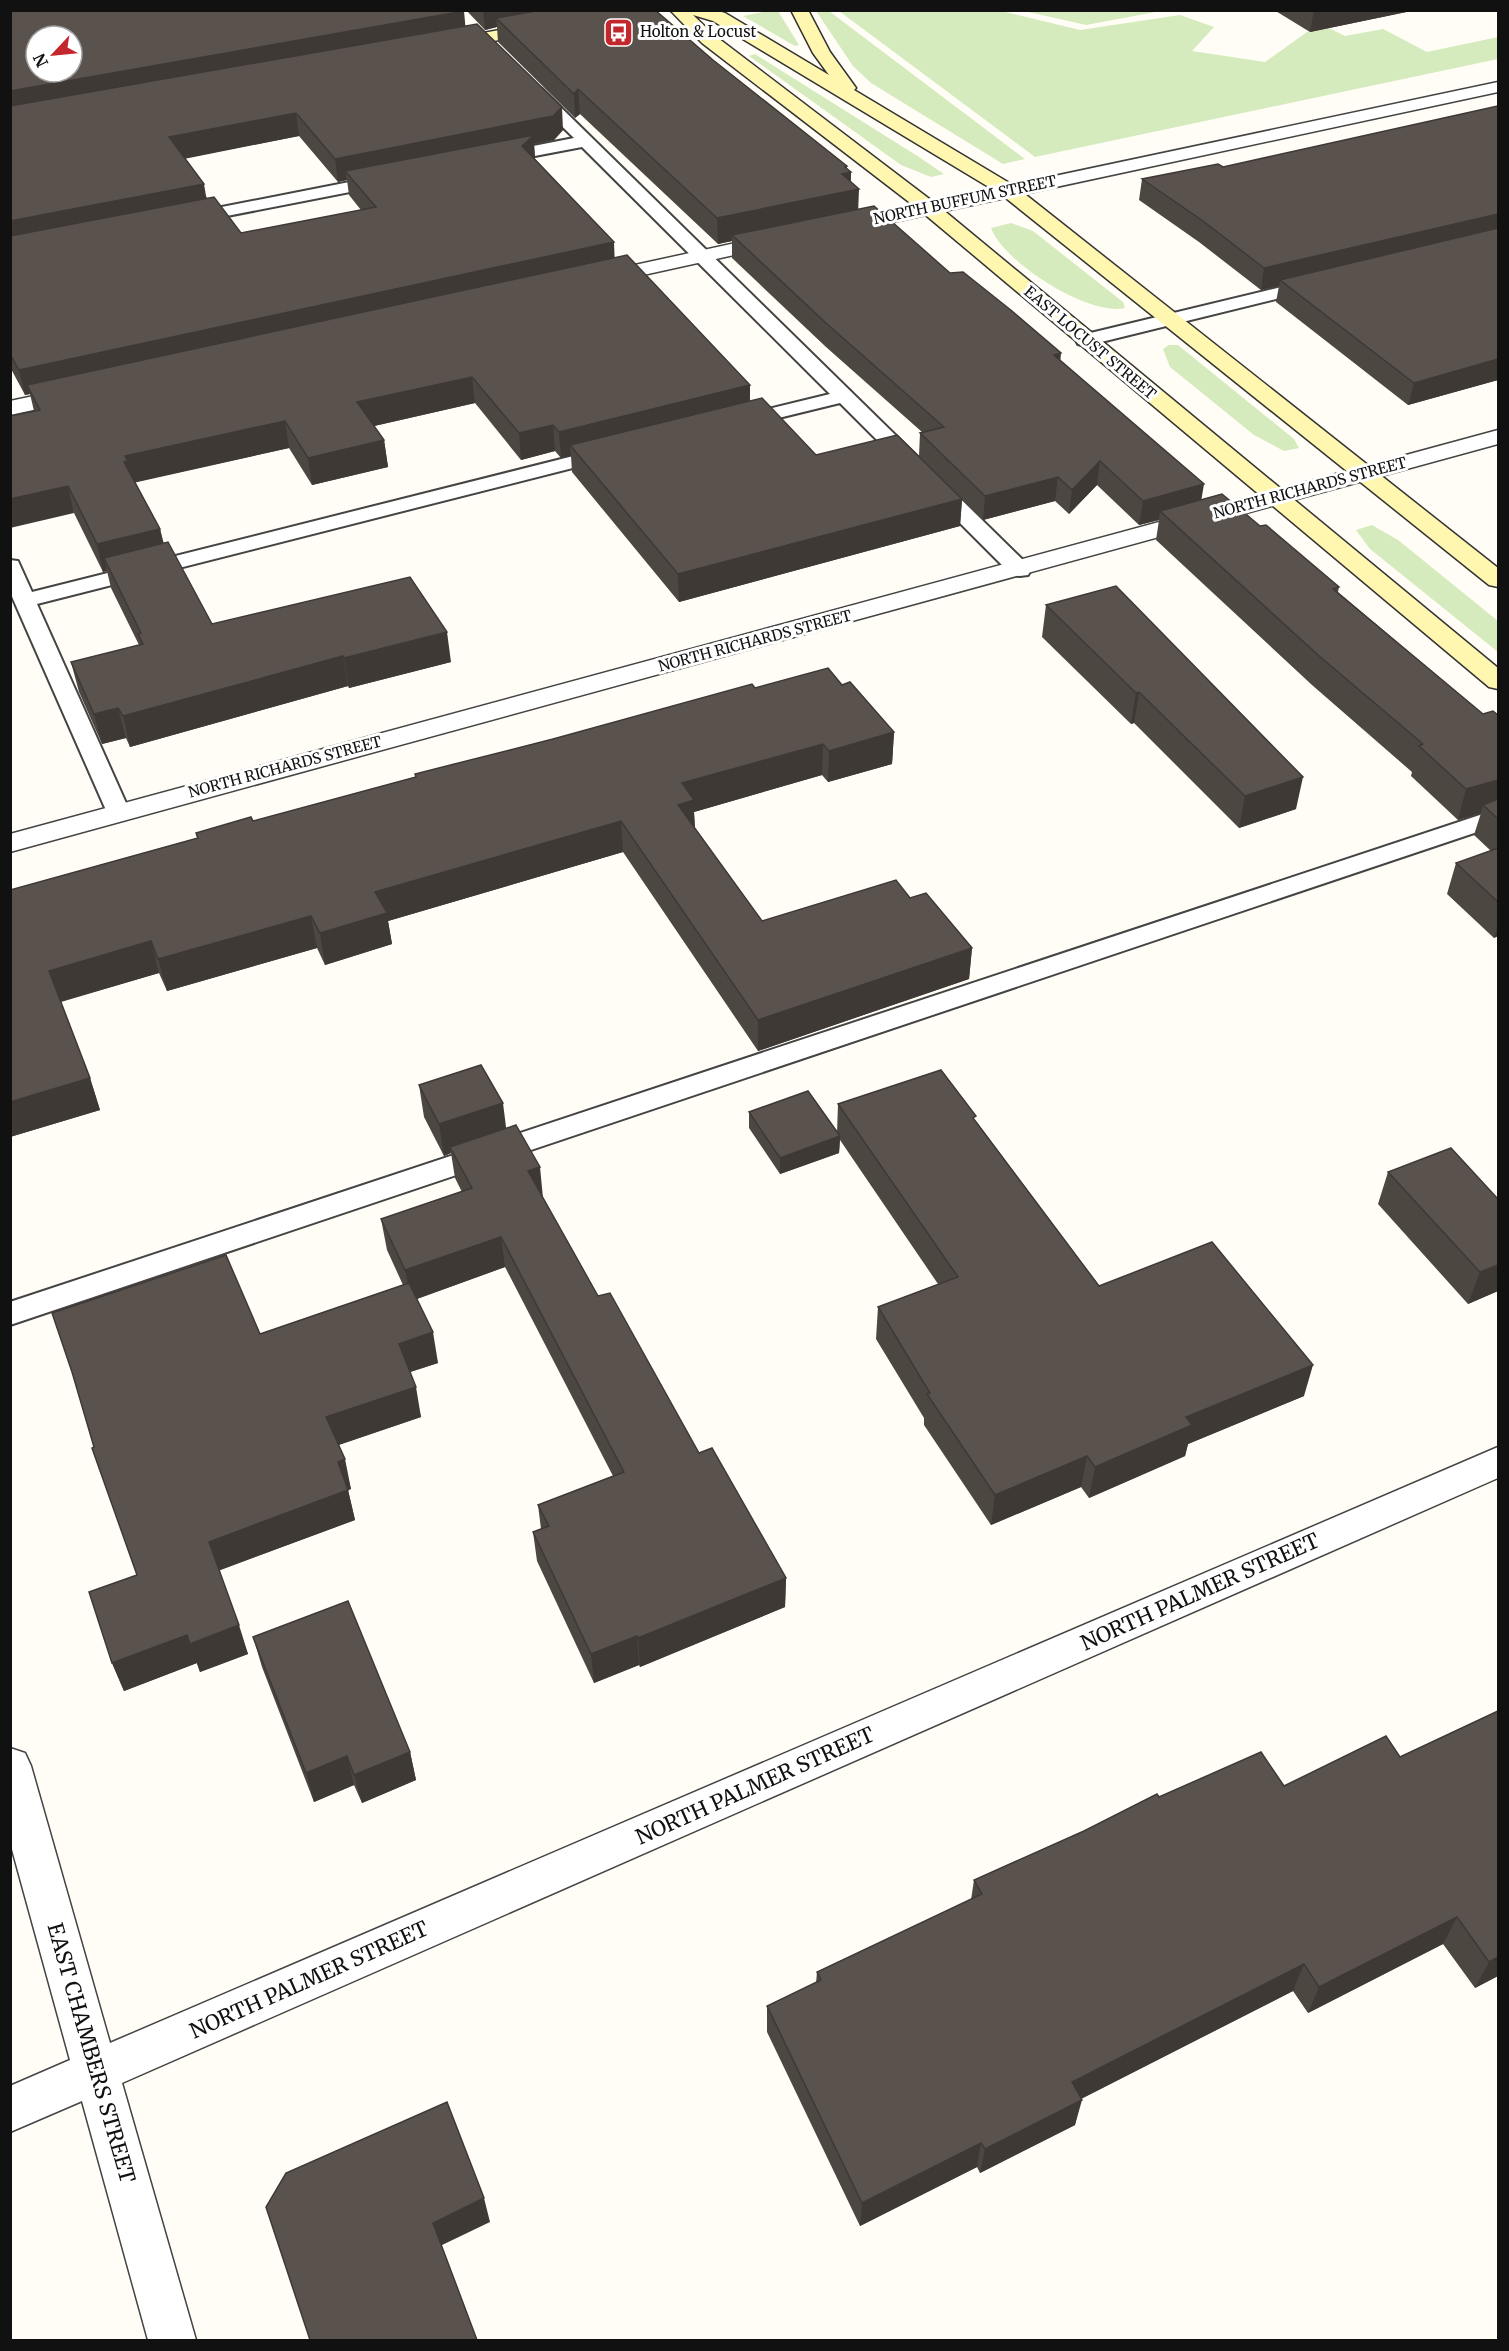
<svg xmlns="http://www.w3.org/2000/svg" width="1509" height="2351" viewBox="0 0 1509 2351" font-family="Merriweather,serif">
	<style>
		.green { fill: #d5ebbd }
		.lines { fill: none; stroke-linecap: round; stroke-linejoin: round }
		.service-casing { stroke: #444; stroke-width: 4 }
		.minor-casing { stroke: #444; stroke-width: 3 }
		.secondary-casing { stroke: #333; stroke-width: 3 }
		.service { fill: #fff; fill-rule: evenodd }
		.minor { fill: #fff; fill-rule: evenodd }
		.secondary { fill: #fff6b0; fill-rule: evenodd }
		.wall { fill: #4d4742; fill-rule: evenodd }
		.shaded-wall { fill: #3f3936 }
		.building { fill: #5a524d; stroke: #3f3936; stroke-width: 1.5; fill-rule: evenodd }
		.labels { text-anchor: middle; stroke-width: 6; stroke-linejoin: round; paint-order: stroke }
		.far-poi-label { font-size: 15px; fill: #111; stroke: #fff; text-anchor: start }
		.far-street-label { font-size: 15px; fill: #111; stroke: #fff }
		.near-street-label { font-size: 21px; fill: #111; stroke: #fff }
	</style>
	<rect width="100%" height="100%" fill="#fffdf5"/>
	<g class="green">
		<polygon points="767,11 778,11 799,45 795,46 743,16"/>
		<polygon points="816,11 829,11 1025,159 1003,164 871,83 853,66"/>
		<polygon points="839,11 1001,11 1080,30 1180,15 1214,27 1192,51 1265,62 1307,32 1329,28 1345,36 1383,29 1427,52 1498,37 1498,59 1035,157"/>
		<polygon points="1024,11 1024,10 1161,11 1086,25"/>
		<polygon points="755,54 919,157 944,174 931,177 901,165 749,56"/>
		<path d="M1011 223 1033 231 1123 302 1125 308C1089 317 1003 262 991 228Z"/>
		<polygon points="1169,345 1178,345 1294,439 1299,448 1284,451 1254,435 1170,367 1163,349"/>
		<polygon points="1372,525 1398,540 1498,621 1498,652 1370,549 1356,530"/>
	</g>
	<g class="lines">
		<defs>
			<g id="service">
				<polygon points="536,87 542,89 1028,565 1031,570 1028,575 1020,576 1012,575 840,403 738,428 731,426 728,422 731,418 830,394 582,147 498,163 492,162 490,158 492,154 574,138 530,95 528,92"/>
				<polygon points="385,175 391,176 393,180 391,184 186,224 180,223 177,219 180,215 186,214"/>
				<polygon points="1315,279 1321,280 1324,284 1321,288 1085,346 1078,344 1076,340 1078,336"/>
				<polygon points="609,447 616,449 619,453 616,457 37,604 130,812 127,817 118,820 109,817 10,592 10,560 18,561 32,592"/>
				<polygon points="1498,809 1498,825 10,1325 10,1302"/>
			</g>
			<g id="minor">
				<polygon points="1498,82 1498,92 842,233 835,231 832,227 835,223 842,221"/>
				<polygon points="777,234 784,236 787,240 784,244 598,285 591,283 588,279 591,275 598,273"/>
				<polygon points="76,387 84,389 87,394 84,399 10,415 10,401"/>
				<polygon points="1498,430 1498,444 10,852 10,834"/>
				<polygon points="1498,1447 1498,1478 122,2083 196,2340 148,2340 82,2101 10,2132 10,2086 70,2060 10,1842 10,1748 25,1753 31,1766 110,2043"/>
			</g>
			<g id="secondary">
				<polygon points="670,10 715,10 725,13 829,75 813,53 791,10 808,10 830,52 856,88 854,90 1016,187 1498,568 1498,587 1489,585 1002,195 713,21 693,15 714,35 936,204 1498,668 1498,689 1489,687 922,212 702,43"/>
				<polygon points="542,22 548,23 551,27 548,31 445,50 439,49 436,45 439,41 445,40"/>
			</g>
		</defs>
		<use href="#service" class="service-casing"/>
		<use href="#minor" class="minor-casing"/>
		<use href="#secondary" class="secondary-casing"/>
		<use href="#service" class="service"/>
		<use href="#minor" class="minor"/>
		<use href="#secondary" class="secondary"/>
	</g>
	<g class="wall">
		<path d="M10 10 465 26 563 130 554 140 534 144 535 159 614 242V258L750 385V401L816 455 919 456 920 433 922 432 826 347 732 258V241L718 244 580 114 575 118 498 42 497 27 485 30 466 10H655L713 60 847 166V169L851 172V181L858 209 950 273 1060 361 1202 500 1260 526 1339 587 1338 592 1483 714 1498 715V936L1494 938 1447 894 1456 863 1491 851 1474 835 1481 813 1458 820 1411 776 1412 772 1312 685 1156 540 1159 520 1139 525 1097 485 1069 514 1055 501 983 520 962 499 960 526 679 602 572 472 571 456 561 458 555 451 521 460 475 403 374 426 384 440 388 467 312 485 289 448 135 482 160 529 164 544 212 624 451 662 349 688 348 686 130 747 126 738 102 744 79 692 71 662 139 645 111 588 107 571 103 572 74 513 34 411 30 394 25 395 10 367ZM299 136 338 182 347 180 349 195 361 210 241 233 207 198 185 158Z"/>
		<polygon points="1274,10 1416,10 1310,32"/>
		<polygon points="1498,106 1498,380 1408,405 1276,302 1279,286 1261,290 1199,242 1139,200 1142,179 1223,167"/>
		<polygon points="1046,605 1296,809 1239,828 1134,723 1131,724 1042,637"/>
		<polygon points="842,685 894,732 892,764 828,782 822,775 694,812 695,828 762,921 910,898 972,948 969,979 758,1051 623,852 388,921 392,944 325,965 317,948 167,991 159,973 61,1002 90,1078 100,1110 10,1137 10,890 197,838 196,833 253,821 415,777 415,774 755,688"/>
		<polygon points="419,1085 506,1129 543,1198 598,1296 699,1453 786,1578 785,1607 640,1667 639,1665 594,1683 537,1561 533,1532 541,1529 538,1505 613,1476 505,1267 417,1299 438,1363 410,1372 421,1417 338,1445 351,1489 348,1490 355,1520 219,1570 248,1654 200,1672 197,1663 124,1691 112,1663 137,1575 260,1334 403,1285 387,1250 381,1219 462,1192 455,1178 451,1153 444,1156 424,1117"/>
		<polygon points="838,1104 976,1121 1099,1286 1304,1396 1188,1444 1185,1456 1089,1498 1081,1487 991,1525 924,1425 924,1418 876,1339 878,1307 938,1284 840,1140 839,1153 780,1174 749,1128 749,1112 837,1133"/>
		<polygon points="1388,1172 1498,1199 1498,1291 1468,1304 1378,1204"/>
		<polygon points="253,1637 410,1752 416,1780 362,1803 354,1785 314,1802 262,1667"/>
		<polygon points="1498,1711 1498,1976 1475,1988 1443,1944 1308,2013 1293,1991 1081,2099 1075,2125 980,2173 977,2167 860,2226 767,2032 767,2006 816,1983 817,1972 971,1900 974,1880 1159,1797 1284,1786 1400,1757"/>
	</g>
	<g class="shaded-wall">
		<polygon points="483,10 591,10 496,18 497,27 485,30"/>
		<polygon points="1314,10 1416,10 1310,32"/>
		<polygon points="464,11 466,33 10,115 10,91"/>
		<polygon points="578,89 580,114 575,118 574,94"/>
		<polygon points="562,107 563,130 554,140 534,144 535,158 524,170 345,171 347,180 338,182 335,159"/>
		<polygon points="296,113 299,136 174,161 169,137"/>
		<polygon points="847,166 847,172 851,172 850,191 859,189 858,215 732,235 732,241 718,244 717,218 842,174 845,167"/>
		<polygon points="204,184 208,208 10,247 10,221"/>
		<polygon points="1498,214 1498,234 1280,280 1279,286 1261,290 1264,268"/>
		<polygon points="614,242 615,267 27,385 30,394 25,395 19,370"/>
		<polygon points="1061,353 1059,377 1054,355"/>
		<polygon points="1498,359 1498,380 1408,405 1414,383"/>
		<polygon points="472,377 475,403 361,429 357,402"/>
		<polygon points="750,385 750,412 570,445 571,456 561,458 559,432"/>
		<polygon points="285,421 289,448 133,483 124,462 125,456"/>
		<polygon points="553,425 555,451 521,460 519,433"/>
		<polygon points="384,440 388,467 312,485 308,458"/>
		<polygon points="1100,461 1097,485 1069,514 1072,490"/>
		<polygon points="1058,477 1055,501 983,520 985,496"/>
		<polygon points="1204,484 1200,508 1160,511 1159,520 1139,525 1143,501"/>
		<polygon points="68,486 74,513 10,528 10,499"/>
		<polygon points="962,499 960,526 679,602 678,574"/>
		<polygon points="160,529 166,556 104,558 107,571 103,572 97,544"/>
		<polygon points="447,632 451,662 349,688 344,658"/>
		<polygon points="343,656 348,686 130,747 123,716"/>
		<polygon points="1139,692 1134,723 1131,724 1136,693"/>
		<polygon points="118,708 126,738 102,744 94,714"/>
		<polygon points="894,732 892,764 828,782 829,751"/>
		<polygon points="823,744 822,775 694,812 695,831 678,805 682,783"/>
		<polygon points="1303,777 1296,809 1239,828 1245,796"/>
		<polygon points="1498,780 1498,807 1483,805 1481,813 1458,820 1466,789"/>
		<polygon points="621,821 623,852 388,921 392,944 325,965 320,933 375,892"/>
		<polygon points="311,916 317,948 167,991 158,959"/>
		<polygon points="1498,925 1498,936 1494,938"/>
		<polygon points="151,941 159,973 59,1002 49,971"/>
		<polygon points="972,948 969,979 758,1051 758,1020"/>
		<polygon points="90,1078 100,1110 10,1137 10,1102"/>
		<polygon points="503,1103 507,1135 450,1147 451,1153 444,1156 439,1124"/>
		<polygon points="840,1136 839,1153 780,1174 780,1158"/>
		<polygon points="540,1167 543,1198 528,1171"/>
		<polygon points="501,1237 505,1267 411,1301 405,1270"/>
		<polygon points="1498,1265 1498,1291 1468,1304 1480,1272"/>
		<polygon points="433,1332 438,1363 404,1374 399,1344"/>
		<polygon points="1313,1365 1304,1396 1188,1444 1185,1456 1089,1498 1095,1467 1186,1417"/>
		<polygon points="416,1387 421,1417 333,1447 326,1417"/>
		<polygon points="1087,1456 1081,1487 991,1525 995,1495"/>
		<polygon points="345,1459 351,1489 345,1491 338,1462"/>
		<polygon points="348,1490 355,1520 218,1571 209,1542"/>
		<polygon points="786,1578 785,1607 640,1667 638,1638"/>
		<polygon points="239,1625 248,1654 200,1672 190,1644"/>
		<polygon points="187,1635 197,1663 124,1691 112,1663"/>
		<polygon points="637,1636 639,1665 594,1683 591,1654"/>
		<polygon points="410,1752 416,1780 362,1803 354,1775"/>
		<polygon points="347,1756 354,1785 314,1802 306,1773"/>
		<polygon points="1457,1917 1443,1944 1308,2013 1319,1987"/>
		<polygon points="1498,1957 1498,1976 1475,1988 1489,1962"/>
		<polygon points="1304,1964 1293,1991 1065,2107 1072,2082"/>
		<polygon points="1082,2100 1075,2125 980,2173 985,2149"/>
		<polygon points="981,2143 977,2167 860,2226 862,2203"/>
		<polygon points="484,2198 490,2222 440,2246 433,2223"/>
	</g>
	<g class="building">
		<path d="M10 10H464V11L10 91ZM36 36H72V72H36Z"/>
		<polygon points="541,10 655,10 713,60 847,166 845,167 851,172 842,174 859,189 717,218 578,89 574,94 496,18"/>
		<polygon points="477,24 562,107 553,116 335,159 296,113 169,137 204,184 10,221 10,106"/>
		<polygon points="1498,106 1498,214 1264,268 1203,221 1142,179 1218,164 1223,167"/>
		<polygon points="534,135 522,146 614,242 19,370 10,354 10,236 214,197 241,233 376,207 345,171"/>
		<polygon points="874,206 950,273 963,272 1012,311 1061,353 1054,355 1204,484 1143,501 1100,461 1072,490 1058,477 985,496 920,433 944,427 827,324 732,235"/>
		<polygon points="1498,228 1498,359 1414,383 1280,280"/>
		<polygon points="627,255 750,385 559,432 553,425 519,433 472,377 357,402 384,440 308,458 285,421 125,456 128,461 124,462 160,529 97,544 68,486 10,499 10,416 40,410 27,385"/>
		<polygon points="762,398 816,455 897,435 962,499 678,574 570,445"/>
		<polygon points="1222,494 1260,526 1266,525 1339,587 1333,589 1483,714 1493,711 1498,715 1498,780 1466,789 1419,746 1423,744 1318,655 1160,511"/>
		<polygon points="168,542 212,624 410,577 447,632 344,658 343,656 123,716 118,708 94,714 71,662 143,644 138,634 141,633 104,558"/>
		<polygon points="1116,586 1303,777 1245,796 1139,692 1136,693 1046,605"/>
		<polygon points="828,668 842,685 850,682 894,732 829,751 823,744 682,783 694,800 678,805 762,921 896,880 910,898 926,893 972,948 758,1020 621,821 375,892 387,913 320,933 311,916 158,959 151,941 49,971 90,1078 10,1102 10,890 198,838 196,833 251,817 253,821 416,777 415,774 553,739 752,684 755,688"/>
		<polygon points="1498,799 1498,819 1483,805"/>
		<polygon points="1498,848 1498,902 1456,863"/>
		<polygon points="481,1065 503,1103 439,1124 419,1085"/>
		<polygon points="941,1070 976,1116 973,1118 1099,1286 1212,1242 1313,1365 1186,1417 1192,1425 1095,1467 1087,1456 995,1495 927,1394 930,1393 878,1307 958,1277 838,1104"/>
		<polygon points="808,1091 840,1136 780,1158 749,1112"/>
		<polygon points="516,1125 540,1167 528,1171 598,1296 610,1293 699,1453 712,1448 786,1578 638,1638 637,1636 591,1654 533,1532 549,1526 538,1505 624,1472 501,1237 405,1270 381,1219 472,1188 450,1147"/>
		<polygon points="1451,1148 1498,1199 1498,1265 1480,1272 1388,1172"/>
		<polygon points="226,1255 260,1334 409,1283 433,1332 399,1344 416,1387 326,1417 345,1459 338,1462 348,1490 209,1542 239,1625 190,1644 187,1635 112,1663 89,1592 137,1575 92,1448 94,1447 72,1372 52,1313"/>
		<polygon points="348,1601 410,1752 354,1775 347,1756 306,1773 253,1637"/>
		<polygon points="1498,1711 1498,1957 1489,1962 1457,1917 1319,1987 1304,1964 1072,2082 1082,2100 985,2149 981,2143 862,2203 767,2006 821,1980 817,1972 982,1894 974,1880 1084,1831 1157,1794 1159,1797 1261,1752 1284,1786 1386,1736 1400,1757"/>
		<polygon points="447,2102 484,2198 433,2223 477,2340 310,2340 266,2207 286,2173"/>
	</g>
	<defs>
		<symbol id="bus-square" viewBox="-11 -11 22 22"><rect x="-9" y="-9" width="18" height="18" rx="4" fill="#c4262e" stroke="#fff"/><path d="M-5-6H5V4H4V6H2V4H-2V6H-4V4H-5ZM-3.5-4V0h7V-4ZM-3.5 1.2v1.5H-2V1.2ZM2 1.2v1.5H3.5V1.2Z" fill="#fff"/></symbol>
	</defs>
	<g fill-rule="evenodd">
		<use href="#bus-square" x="602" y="16" width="33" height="33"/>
	</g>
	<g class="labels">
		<g class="far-poi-label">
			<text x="640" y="37">Holton &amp; Locust</text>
		</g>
		<g class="far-street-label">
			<text transform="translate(965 200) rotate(-12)" y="5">NORTH BUFFUM STREET</text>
			<text transform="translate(1090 343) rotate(40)" y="5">EAST LOCUST STREET</text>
			<text transform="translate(1310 488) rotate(-15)" y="5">NORTH RICHARDS STREET</text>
			<text transform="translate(755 641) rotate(-15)" y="5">NORTH RICHARDS STREET</text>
			<text transform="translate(285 767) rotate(-15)" y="5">NORTH RICHARDS STREET</text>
		</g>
		<g class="near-street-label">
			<text transform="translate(1200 1592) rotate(-24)" y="7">NORTH PALMER STREET</text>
			<text transform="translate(755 1786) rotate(-24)" y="7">NORTH PALMER STREET</text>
			<text transform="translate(309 1980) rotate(-24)" y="7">NORTH PALMER STREET</text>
			<text transform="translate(91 2053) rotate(74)" y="7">EAST CHAMBERS STREET</text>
		</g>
	</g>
	<rect width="1509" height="2351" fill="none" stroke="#111111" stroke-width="24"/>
	<g transform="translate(54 54) rotate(244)"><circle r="28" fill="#ffffff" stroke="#a0a0a0" stroke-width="1.5"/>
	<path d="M0-4.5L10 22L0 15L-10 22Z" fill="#c4262e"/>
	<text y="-9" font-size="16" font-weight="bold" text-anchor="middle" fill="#111111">N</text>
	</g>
</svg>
